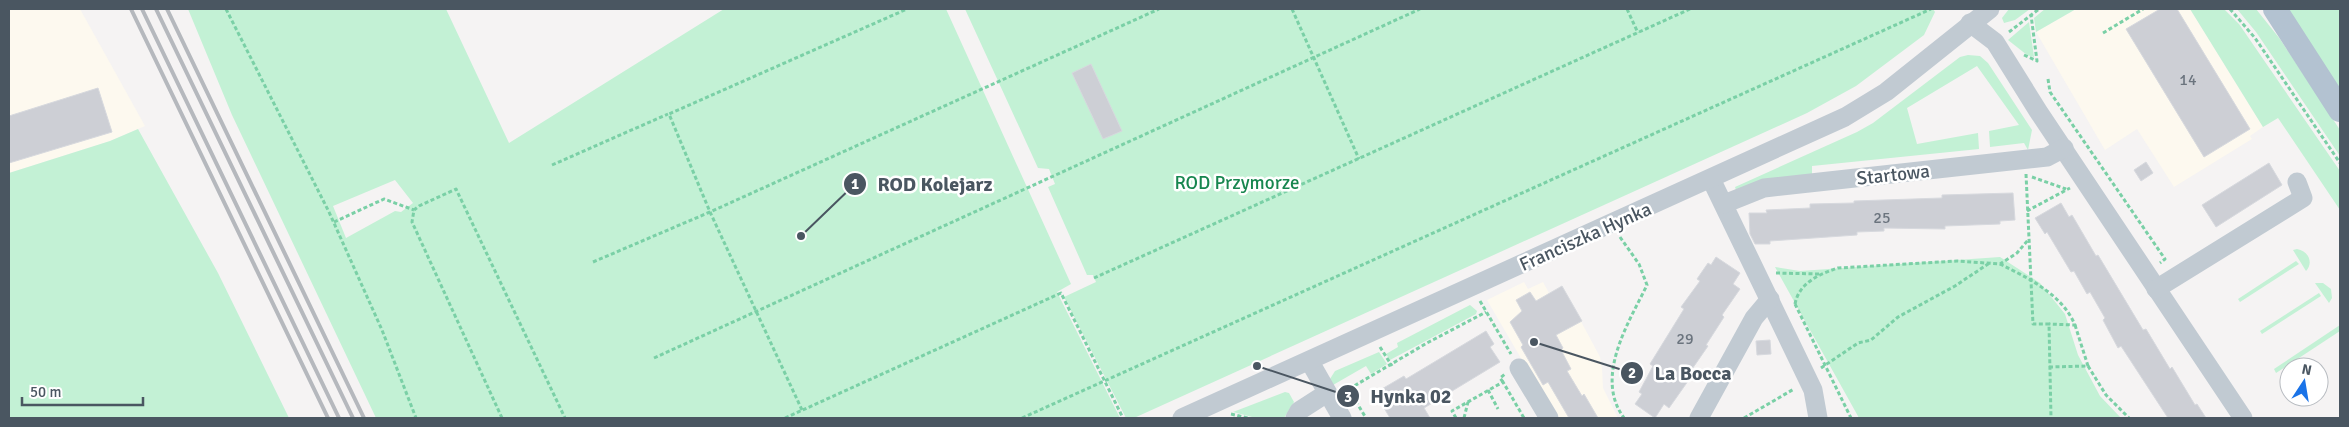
<svg xmlns="http://www.w3.org/2000/svg" width="2349" height="427" viewBox="0 0 2349 427" font-family="Signika,sans-serif">
	<style>
		.commercial { fill: #fdf9ef }
		.green { fill: #c3f1d5; fill-rule: evenodd }
		.building { fill: #cdcfd5; stroke: #d7d9de }
		.lines { fill: none; stroke-linecap: round; stroke-linejoin: round }
		.path { stroke: #7ad0a6; stroke-width: 3; stroke-dasharray: 4 2.5; stroke-linecap: butt }
		.minor { stroke: #c1cad2; stroke-width: 19 }
		.major { stroke: #b3c2d1; stroke-width: 24 }
		.rail { stroke: #b5b8bd; stroke-width: 4 }
		.labels { text-anchor: middle; stroke-width: 5; stroke-linejoin: round; paint-order: stroke }
		.number-label { font-size: 16px; fill: #6b747e }
		.street-label { font-size: 19px; fill: #4a5661; stroke: #fff }
		.park-label { font-size: 19px; fill: #17864f; stroke: #fff }
		.leader { fill: none; stroke: #4a5661; stroke-width: 2 }
		.callout-dot { fill: #4a5661; stroke: #fff; stroke-width: 2 }
		.mark-label { font-size: 15px; text-anchor: middle; font-weight: bold; fill: #fff }
		.callout-label { font-size: 20px; text-anchor: middle; font-weight: bold; fill: #4a5661; stroke: #fff; stroke-width: 5; stroke-linejoin: round; paint-order: stroke }
	</style>
	<rect width="100%" height="100%" fill="#f5f3f3"/>
	<g class="commercial">
		<polygon points="9,9 80,9 145,126 110,141 9,173"/>
		<polygon points="2076,9 2190,9 2263,127 2250,136 2252,139 2174,187 2137,129 2105,150 2036,32"/>
		<polygon points="1524,282 1528,289 1543,282 1549,293 1562,286 1600,357 1602,368 1603,388 1618,418 1556,418 1487,300"/>
	</g>
	<g class="green">
		<path d="M188 9H446L509 143 724 9H946L1071 284 1057 292 1120 418H376L232 115ZM395 180 413 203 401 212 395 211 346 238 333 206Z"/>
		<polygon points="965,9 1933,9 1935,12 1924,35 1856,86 1807,113 1134,418 1126,418 1064,297 1096,282 1093,275 1087,275 1048,187 1055,184 1049,169 1038,168"/>
		<polygon points="2009,9 2030,9 2015,20 2004,23 2002,18"/>
		<polygon points="2045,9 2076,9 2036,32 2034,18"/>
		<polygon points="2190,9 2224,9 2239,24 2340,171 2340,210 2278,118 2263,127"/>
		<polygon points="2237,9 2256,9 2280,39 2340,130 2340,156 2256,32"/>
		<polygon points="2288,9 2340,9 2340,92"/>
		<polygon points="2029,22 2034,57 2027,55 2008,40"/>
		<polygon points="1968,55 1980,56 1988,63 2032,130 2028,150 2024,143 1990,147 1989,131 2019,125 1977,66 1907,108 1917,144 1978,133 1979,149 1812,166 1812,176 1737,193 1735,187 1857,132 1873,123 1960,57"/>
		<polygon points="138,129 218,273 289,418 9,418 9,173 110,141"/>
		<path d="M2297 249C2308 251 2314 262 2306 271L2293 250Z"/>
		<polygon points="2000,257 2040,283 2065,314 2078,355 2100,396 2121,418 1859,418 1775,267 1800,271"/>
		<polygon points="2296,261 2299,264 2240,302 2238,299"/>
		<polygon points="2315,283 2323,283 2331,289 2332,298 2329,303"/>
		<polygon points="2319,293 2321,296 2262,334 2260,331"/>
		<polygon points="1470,305 1477,311 1476,314 1390,360 1386,354 1398,347 1397,343"/>
		<polygon points="2340,325 2340,331 2276,373 2274,369"/>
		<polygon points="1379,352 1387,364 1371,374 1366,366 1333,385 1330,379 1335,371"/>
		<polygon points="1285,392 1289,393 1294,402 1284,418 1256,418 1233,412"/>
	</g>
	<g class="building">
		<polygon points="2160,9 2177,9 2250,129 2204,157 2126,29"/>
		<polygon points="1091,64 1122,131 1103,139 1072,73"/>
		<polygon points="98,88 112,132 9,163 9,116"/>
		<polygon points="2146,162 2153,173 2141,181 2134,170"/>
		<polygon points="2269,163 2282,185 2216,227 2202,205"/>
		<polygon points="2013,193 2015,220 2000,221 2000,224 1945,226 1945,229 1884,228 1884,231 1857,232 1857,235 1770,241 1770,244 1755,244 1750,234 1749,213 1767,213 1766,210 1810,208 1810,204 1854,203 1854,201 1942,198 1942,195"/>
		<polygon points="2061,203 2069,217 2072,215 2096,256 2098,255 2143,330 2146,329 2170,369 2172,367 2195,405 2197,404 2206,418 2168,418 2121,346 2118,348 2103,320 2105,318 2090,292 2087,294 2074,271 2071,272 2047,232 2045,234 2035,218"/>
		<polygon points="1716,257 1740,273 1733,284 1740,289 1722,315 1724,317 1706,345 1708,346 1690,372 1693,374 1669,408 1664,404 1655,418 1635,404 1642,394 1639,392 1653,366 1650,364 1684,309 1681,307 1700,281 1697,279 1708,263 1711,265"/>
		<polygon points="1562,286 1582,321 1556,335 1563,348 1561,350 1571,369 1567,371 1582,396 1584,394 1598,418 1569,418 1548,382 1543,385 1521,347 1523,345 1510,322 1522,311 1516,300 1530,292 1536,301"/>
		<polygon points="1486,331 1494,344 1490,347 1500,362 1424,408 1430,418 1390,418 1375,393 1404,376 1406,379"/>
		<polygon points="1770,340 1771,354 1757,355 1756,341"/>
	</g>
	<g class="lines">
		<g class="path">
			<polyline points="226,9 329,212 382,330 416,418"/>
			<polyline points="1292,9 1359,159"/>
			<polyline points="1627,9 1638,33"/>
			<polyline points="2230,9 2255,38 2340,163"/>
			<polyline points="2009,32 2039,9"/>
			<polyline points="2103,33 2143,9"/>
			<polyline points="2024,55 2037,61 2031,15"/>
			<polyline points="2048,79 2050,92 2165,259 2160,263"/>
			<polyline points="552,165 668,114"/>
			<polyline points="2026,174 2033,324 2049,324 2051,418"/>
			<polyline points="2032,177 2066,189"/>
			<polyline points="2027,211 2070,188"/>
			<polyline points="334,222 384,199 414,210"/>
			<path d="M1620 237 1639 264 1647 285C1628 324 1594 377 1624 418"/>
			<polyline points="593,262 710,212 1159,9"/>
			<path d="M2000 264C2028 278 2062 294 2075 325L2049 324"/>
			<polyline points="1776,273 1819,274"/>
			<polyline points="1094,278 1690,9"/>
			<polyline points="1480,301 1511,354"/>
			<path d="M1795 304C1799 283 1819 274 1838 268L1957 261 2000 264 2017 253 2028 240"/>
			<polyline points="1795,304 1851,418"/>
			<polyline points="1380,347 1392,366"/>
			<polyline points="654,358 1420,9"/>
			<polyline points="2088,366 2106,395 2129,418"/>
			<polyline points="2049,367 2088,366 2075,325"/>
			<polyline points="1821,368 1858,343 1871,340 1898,317 1955,286 1991,262"/>
			<polyline points="1503,382 1500,378 1505,374"/>
			<polyline points="1349,389 1427,343 1486,312"/>
			<polyline points="1349,390 1366,418"/>
			<polyline points="1488,390 1498,409"/>
			<polyline points="802,410 710,212 669,114 907,9"/>
			<polyline points="1231,414 1248,418"/>
			<polyline points="502,418 412,222 414,210 419,206 456,189 565,418"/>
			<polyline points="785,418 1061,293 1123,418"/>
			<polyline points="1022,418 1931,9"/>
			<polyline points="1456,418 1452,411 1503,382 1524,418"/>
			<polyline points="1464,418 1468,402"/>
			<polyline points="1744,418 1794,389"/>
		</g>
		<g class="minor">
			<polyline points="1970,23 1995,42 2038,111 2243,418"/>
			<polyline points="1711,179 1813,390 1818,418"/>
			<polyline points="1724,204 1764,188 2047,157 2064,148"/>
			<polyline points="2156,289 2303,198 2297,182"/>
			<polyline points="1310,362 1342,418"/>
			<polyline points="1519,368 1549,418"/>
			<polyline points="1182,418 1845,117 1886,92 1990,9"/>
			<polyline points="1295,418 1299,411 1327,393"/>
			<polyline points="1699,418 1754,318 1770,299"/>
		</g>
		<polyline class="major" points="2275,9 2340,110"/>
		<g class="rail">
			<polyline points="131,9 328,418"/>
			<polyline points="142,9 339,418"/>
			<polyline points="156,9 353,418"/>
			<polyline points="167,9 364,418"/>
		</g>
	</g>
	<g class="labels">
		<g class="number-label">
			<text x="2188" y="85">14</text>
			<text x="1882" y="223">25</text>
			<text x="1685" y="344">29</text>
		</g>
		<g class="street-label">
			<text transform="translate(1893 174) rotate(-6)" y="7">Startowa</text>
			<text transform="translate(1585 236) rotate(-24)" y="7">Franciszka Hynka</text>
		</g>
		<g class="park-label">
			<text x="1237" y="189">ROD Przymorze</text>
		</g>
	</g>
	<path class="leader" d="M801 236L855 184M1534 342L1632 373M1257 366L1348 396"/>
	<g class="callout-dot">
		<circle cx="801" cy="236" r="5"/>
		<circle cx="1534" cy="342" r="5"/>
		<circle cx="1257" cy="366" r="5"/>
		<circle cx="855" cy="184" r="12"/>
		<circle cx="1632" cy="373" r="12"/>
		<circle cx="1348" cy="396" r="12"/>
	</g>
	<g class="mark-label">
		<text x="855" y="189">1</text>
		<text x="1632" y="378">2</text>
		<text x="1348" y="402">3</text>
	</g>
	<g class="callout-label">
		<text x="935" y="191">ROD Kolejarz</text>
		<text x="1693" y="380">La Bocca</text>
		<text x="1411" y="403">Hynka 02</text>
	</g>
	<rect width="2349" height="427" fill="none" stroke="#4a5661" stroke-width="20"/>
	<g transform="translate(2304 382) rotate(12)"><circle r="24" fill="#ffffff" stroke="#b7bbc0"/>
	<path d="M0-4L9 19L0 12L-9 19Z" fill="#1a73e8"/>
	<text y="-8" font-size="14" font-weight="bold" text-anchor="middle" fill="#4a5661">N</text>
	</g>
	<path d="M22 397v8h121v-8" fill="none" stroke="#4a5661" stroke-width="2.5"/>
	<text x="30" y="397" font-size="15" fill="#4a5661" stroke="#ffffff" stroke-width="4" paint-order="stroke">50 m</text>
</svg>
